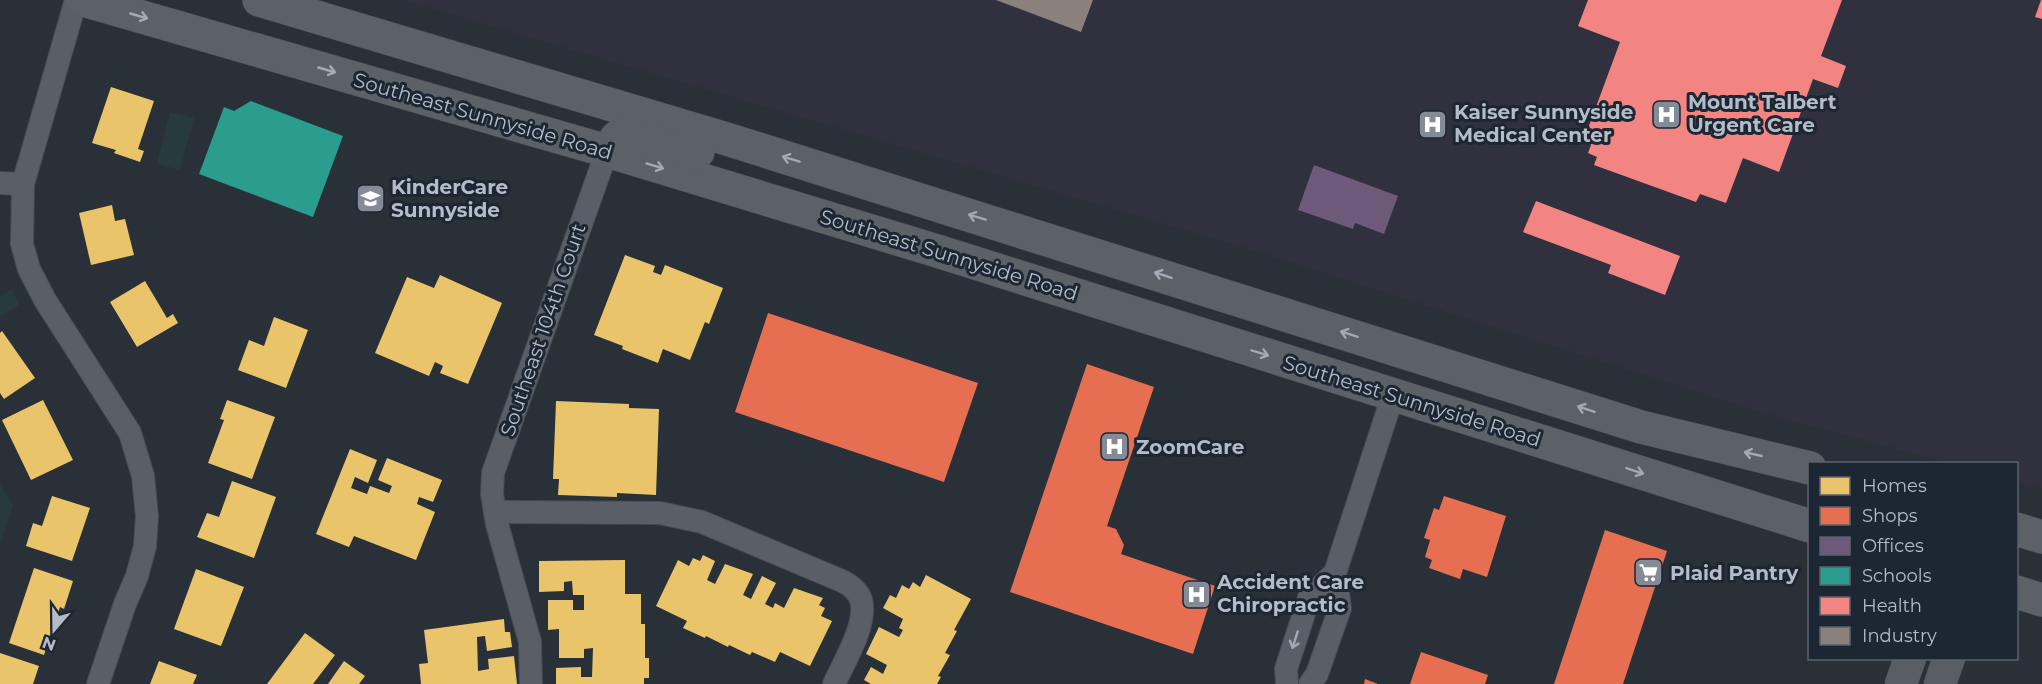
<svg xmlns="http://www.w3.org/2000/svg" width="2042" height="684" viewBox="0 0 2042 684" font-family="Montserrat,sans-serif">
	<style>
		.medical { fill: #31303e }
		.green { fill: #273a3e }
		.homes { fill: #e9c46a }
		.shops { fill: #e76f51 }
		.offices { fill: #6d597a }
		.schools { fill: #2a9d8f }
		.health { fill: #f28482 }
		.industry { fill: #8a817c }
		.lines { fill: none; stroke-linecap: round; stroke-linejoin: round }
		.street-casing { stroke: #484c53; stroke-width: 24 }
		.secondary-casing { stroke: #484c53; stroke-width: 33 }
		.primary-casing { stroke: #484c55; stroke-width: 34 }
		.street { stroke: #5a5e66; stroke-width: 22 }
		.secondary { stroke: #595d64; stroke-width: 32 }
		.primary { stroke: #5c6168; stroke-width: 33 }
		.oneway { stroke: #a2aab6 }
		.oneway2 { stroke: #a2a9b5 }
		.labels { text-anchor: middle; stroke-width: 6; stroke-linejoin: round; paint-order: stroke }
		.poi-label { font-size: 20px; font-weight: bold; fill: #b4bcc9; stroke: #1d2633; text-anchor: start }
		.street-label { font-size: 20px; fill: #b4bcc9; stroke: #1d2633 }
	</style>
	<rect width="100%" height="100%" fill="#2a3038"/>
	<polygon class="medical" points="403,0 2042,0 2042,489 2017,482 2016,464 1949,463 1767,414 1246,248"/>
	<g class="green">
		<polygon points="170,112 194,118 180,170 157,164"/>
		<polygon points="12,289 19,305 0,317 0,296"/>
		<polygon points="0,484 13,505 0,544"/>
	</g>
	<g class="homes">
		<polygon points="111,87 154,101 138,149 144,151 140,162 114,153 116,150 92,143"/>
		<polygon points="112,205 115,221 125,219 134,255 91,265 79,213"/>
		<polygon points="625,255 655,266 653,272 661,275 665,265 723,288 709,324 705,322 690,360 663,349 658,363 622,349 623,346 594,335"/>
		<polygon points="440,275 502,303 468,384 440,373 443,366 435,362 429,376 375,353 407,277 434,288"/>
		<polygon points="145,281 167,318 173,314 178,323 137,347 110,302"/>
		<polygon points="274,317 308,330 286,388 238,370 249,340 264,346"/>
		<polygon points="2,331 35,378 4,399 0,393 0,333"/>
		<polygon points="43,400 73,460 31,480 2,420"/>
		<polygon points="227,400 275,417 252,479 208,463 224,420 220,419"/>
		<polygon points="556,401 629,404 629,408 659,409 656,495 617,493 617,497 558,495 559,479 553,479"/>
		<polygon points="350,449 377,460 368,483 355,477 351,488 367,494 370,486 389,493 392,486 378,480 387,458 442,480 433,502 419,497 417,504 435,512 416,560 354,536 349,547 316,534"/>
		<polygon points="232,481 276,497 254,558 197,537 207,513 219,517"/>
		<polygon points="52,496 90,508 72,561 26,546 33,523 42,526"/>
		<polygon points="703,555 715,561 707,580 715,584 725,564 753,574 743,595 751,599 762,576 776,583 765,604 773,608 775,603 784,608 794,588 823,598 819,605 825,608 821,616 832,621 810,666 780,652 775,662 752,652 750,655 729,645 728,647 706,636 705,638 683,628 687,621 656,606 678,560 689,566 693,558 700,561"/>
		<polygon points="625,560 625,594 641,594 641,624 645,624 645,658 649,658 649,678 644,678 644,684 556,684 556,668 581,667 581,677 592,677 593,648 584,649 584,658 559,658 559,629 548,630 548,600 573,600 573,610 584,610 584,595 573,595 572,581 564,582 564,591 539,592 539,561"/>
		<polygon points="34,568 73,581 64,609 60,607 44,655 9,643"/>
		<polygon points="196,569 244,587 221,646 174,629"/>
		<polygon points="926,575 971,599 954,630 957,631 945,653 950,655 938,676 941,677 937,684 871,684 864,680 871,667 883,674 887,665 866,654 879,627 899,637 903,630 899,628 903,619 883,608 890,595 896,598 902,585 909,589 913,582 920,587"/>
		<polygon points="504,619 505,632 510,632 512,647 487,651 485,636 477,637 478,671 489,669 488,659 514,656 517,684 421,684 419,664 428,663 424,630"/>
		<polygon points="305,633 335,655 313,684 267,684"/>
		<polygon points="0,653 39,666 33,684 0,684"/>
		<polygon points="159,661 197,675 193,684 150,684"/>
		<polygon points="344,661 365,676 359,684 328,684"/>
	</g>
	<g class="shops">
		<polygon points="768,313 978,383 944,482 735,412"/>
		<polygon points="1087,364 1154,387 1107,526 1116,529 1124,545 1121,554 1215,586 1193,654 1010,592"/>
		<polygon points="1444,496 1506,516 1487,577 1463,569 1460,579 1429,568 1432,560 1425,557 1430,540 1424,538 1434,508 1439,510"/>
		<polygon points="1605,530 1667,551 1623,684 1554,684"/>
		<polygon points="1421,652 1488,675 1485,684 1410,684"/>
		<polygon points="1365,679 1378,684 1364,684"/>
	</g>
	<polygon class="offices" points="1314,165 1398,196 1384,234 1355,223 1353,229 1298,210"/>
	<polygon class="schools" points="251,101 343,136 313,217 199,174 224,107 234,111"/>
	<g class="health">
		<polygon points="1588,0 1842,0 1821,56 1846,66 1838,88 1813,79 1779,172 1743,158 1726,203 1700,194 1696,202 1594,165 1597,157 1588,153 1591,145 1583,142 1620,42 1578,26"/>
		<polygon points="2041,0 2042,0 2042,19 2035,17"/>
		<polygon points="1536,201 1680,256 1665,295 1608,273 1611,265 1523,232"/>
	</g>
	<polygon class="industry" points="996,0 1093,0 1081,32"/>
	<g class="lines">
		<defs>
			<g id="street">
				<polyline points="76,0 23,184 22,244 29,269 45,300 130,433 143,476 147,516 145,546 137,576 125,604 98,684"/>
				<polyline points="0,183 23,184"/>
				<path d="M495 512 660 513 702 522 842 581C850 585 858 590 861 600 868 623 844 662 834 684"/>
				<polyline points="531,684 530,642 497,524 492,494 493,473 607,151"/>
				<polyline points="1287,684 1286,669 1309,598 1335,573 1393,395"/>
				<polyline points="1310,684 1317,674 1340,608 1335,573"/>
			</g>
			<g id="secondary">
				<polyline points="1901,684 1910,658"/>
				<polyline points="1940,684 1949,658"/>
			</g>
			<g id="primary">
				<polyline points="83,0 607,151 934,250 1810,526"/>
				<polyline points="259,0 730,140 1641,427 1810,468"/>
				<polyline points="607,151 617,137 625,133 693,154 698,152"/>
				<polyline points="2016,529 2042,537"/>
				<polyline points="2016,592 2042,600"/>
			</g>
		</defs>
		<use href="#street" class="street-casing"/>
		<use href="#secondary" class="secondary-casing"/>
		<use href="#primary" class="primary-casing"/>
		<use href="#street" class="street"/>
		<use href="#secondary" class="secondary"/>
		<use href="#primary" class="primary"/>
	</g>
	<defs><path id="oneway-shaft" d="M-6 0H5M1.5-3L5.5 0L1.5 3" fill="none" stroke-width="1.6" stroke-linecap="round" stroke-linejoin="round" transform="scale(1.5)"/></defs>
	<g class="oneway">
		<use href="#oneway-shaft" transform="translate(139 16) rotate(16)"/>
		<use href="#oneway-shaft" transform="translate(327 70) rotate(16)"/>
		<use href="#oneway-shaft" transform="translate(791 159) rotate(-163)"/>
		<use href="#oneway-shaft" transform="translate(655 166) rotate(17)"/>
		<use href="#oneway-shaft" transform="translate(977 217) rotate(-163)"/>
		<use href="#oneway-shaft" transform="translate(1163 275) rotate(-162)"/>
		<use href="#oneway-shaft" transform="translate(1349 334) rotate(-162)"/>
		<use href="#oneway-shaft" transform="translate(1260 353) rotate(17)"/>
		<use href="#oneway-shaft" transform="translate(1586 409) rotate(-162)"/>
		<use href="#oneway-shaft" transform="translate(1753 454) rotate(-167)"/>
		<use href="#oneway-shaft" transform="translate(1635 471) rotate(18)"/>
	</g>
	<use class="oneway2" href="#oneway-shaft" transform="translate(1295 640) rotate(108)"/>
	<defs>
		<symbol id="hospital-square" viewBox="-11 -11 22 22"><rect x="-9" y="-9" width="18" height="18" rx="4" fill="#848b96" stroke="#1d2633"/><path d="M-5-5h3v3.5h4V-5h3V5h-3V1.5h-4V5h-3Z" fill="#fff"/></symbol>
		<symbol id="school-square" viewBox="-11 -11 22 22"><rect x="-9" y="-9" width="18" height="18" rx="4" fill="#848b96" stroke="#1d2633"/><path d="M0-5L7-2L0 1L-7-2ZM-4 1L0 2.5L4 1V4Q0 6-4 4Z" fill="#fff"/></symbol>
		<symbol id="supermarket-square" viewBox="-11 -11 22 22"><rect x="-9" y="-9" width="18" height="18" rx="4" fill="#848b96" stroke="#1d2633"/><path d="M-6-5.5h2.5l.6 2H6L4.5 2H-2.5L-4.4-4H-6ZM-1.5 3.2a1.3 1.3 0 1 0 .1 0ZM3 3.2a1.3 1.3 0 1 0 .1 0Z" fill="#fff"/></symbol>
	</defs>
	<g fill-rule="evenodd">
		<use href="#hospital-square" x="1650" y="98" width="33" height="33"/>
		<use href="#hospital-square" x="1416" y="108" width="33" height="33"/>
		<use href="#school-square" x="354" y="182" width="33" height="33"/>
		<use href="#hospital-square" x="1098" y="430" width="33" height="33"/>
		<use href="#supermarket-square" x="1632" y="556" width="33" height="33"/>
		<use href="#hospital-square" x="1180" y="578" width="33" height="33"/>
	</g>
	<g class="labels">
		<g class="poi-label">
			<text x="1688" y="109">Mount Talbert<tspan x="1688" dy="23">Urgent Care</tspan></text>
			<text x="1454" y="119">Kaiser Sunnyside<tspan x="1454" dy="23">Medical Center</tspan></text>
			<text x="391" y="194">KinderCare<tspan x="391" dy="23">Sunnyside</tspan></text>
			<text x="1136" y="454">ZoomCare</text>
			<text x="1670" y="580">Plaid Pantry</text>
			<text x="1217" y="589">Accident Care<tspan x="1217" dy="23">Chiropractic</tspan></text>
		</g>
		<g class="street-label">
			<text transform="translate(483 116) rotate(16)" y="7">Southeast Sunnyside Road</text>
			<text transform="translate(949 255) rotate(17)" y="7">Southeast Sunnyside Road</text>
			<text transform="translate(543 330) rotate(-71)" y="7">Southeast 104th Court</text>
			<text transform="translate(1412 401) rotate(17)" y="7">Southeast Sunnyside Road</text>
		</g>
	</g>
	<rect x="1808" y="462" width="210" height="198" fill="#1d2633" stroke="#59626f" stroke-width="1.5"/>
	<rect x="1820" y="477" width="30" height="18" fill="#e9c46a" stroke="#59626f" stroke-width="1.5"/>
	<text x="1862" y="492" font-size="18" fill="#b4bcc9">Homes</text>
	<rect x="1820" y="507" width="30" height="18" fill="#e76f51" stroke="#59626f" stroke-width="1.5"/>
	<text x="1862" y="522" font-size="18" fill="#b4bcc9">Shops</text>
	<rect x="1820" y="537" width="30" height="18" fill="#6d597a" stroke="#59626f" stroke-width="1.5"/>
	<text x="1862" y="552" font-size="18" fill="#b4bcc9">Offices</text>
	<rect x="1820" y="567" width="30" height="18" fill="#2a9d8f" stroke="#59626f" stroke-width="1.5"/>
	<text x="1862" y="582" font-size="18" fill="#b4bcc9">Schools</text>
	<rect x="1820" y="597" width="30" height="18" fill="#f28482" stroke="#59626f" stroke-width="1.5"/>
	<text x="1862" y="612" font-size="18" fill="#b4bcc9">Health</text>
	<rect x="1820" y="627" width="30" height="18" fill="#8a817c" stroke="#59626f" stroke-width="1.5"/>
	<text x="1862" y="642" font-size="18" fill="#b4bcc9">Industry</text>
	<g transform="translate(54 630) rotate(200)" stroke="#1d2633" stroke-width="4.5" paint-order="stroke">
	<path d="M0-4.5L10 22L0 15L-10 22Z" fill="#b4bcc9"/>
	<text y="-9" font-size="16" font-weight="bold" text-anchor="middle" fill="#b4bcc9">N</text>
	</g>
</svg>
